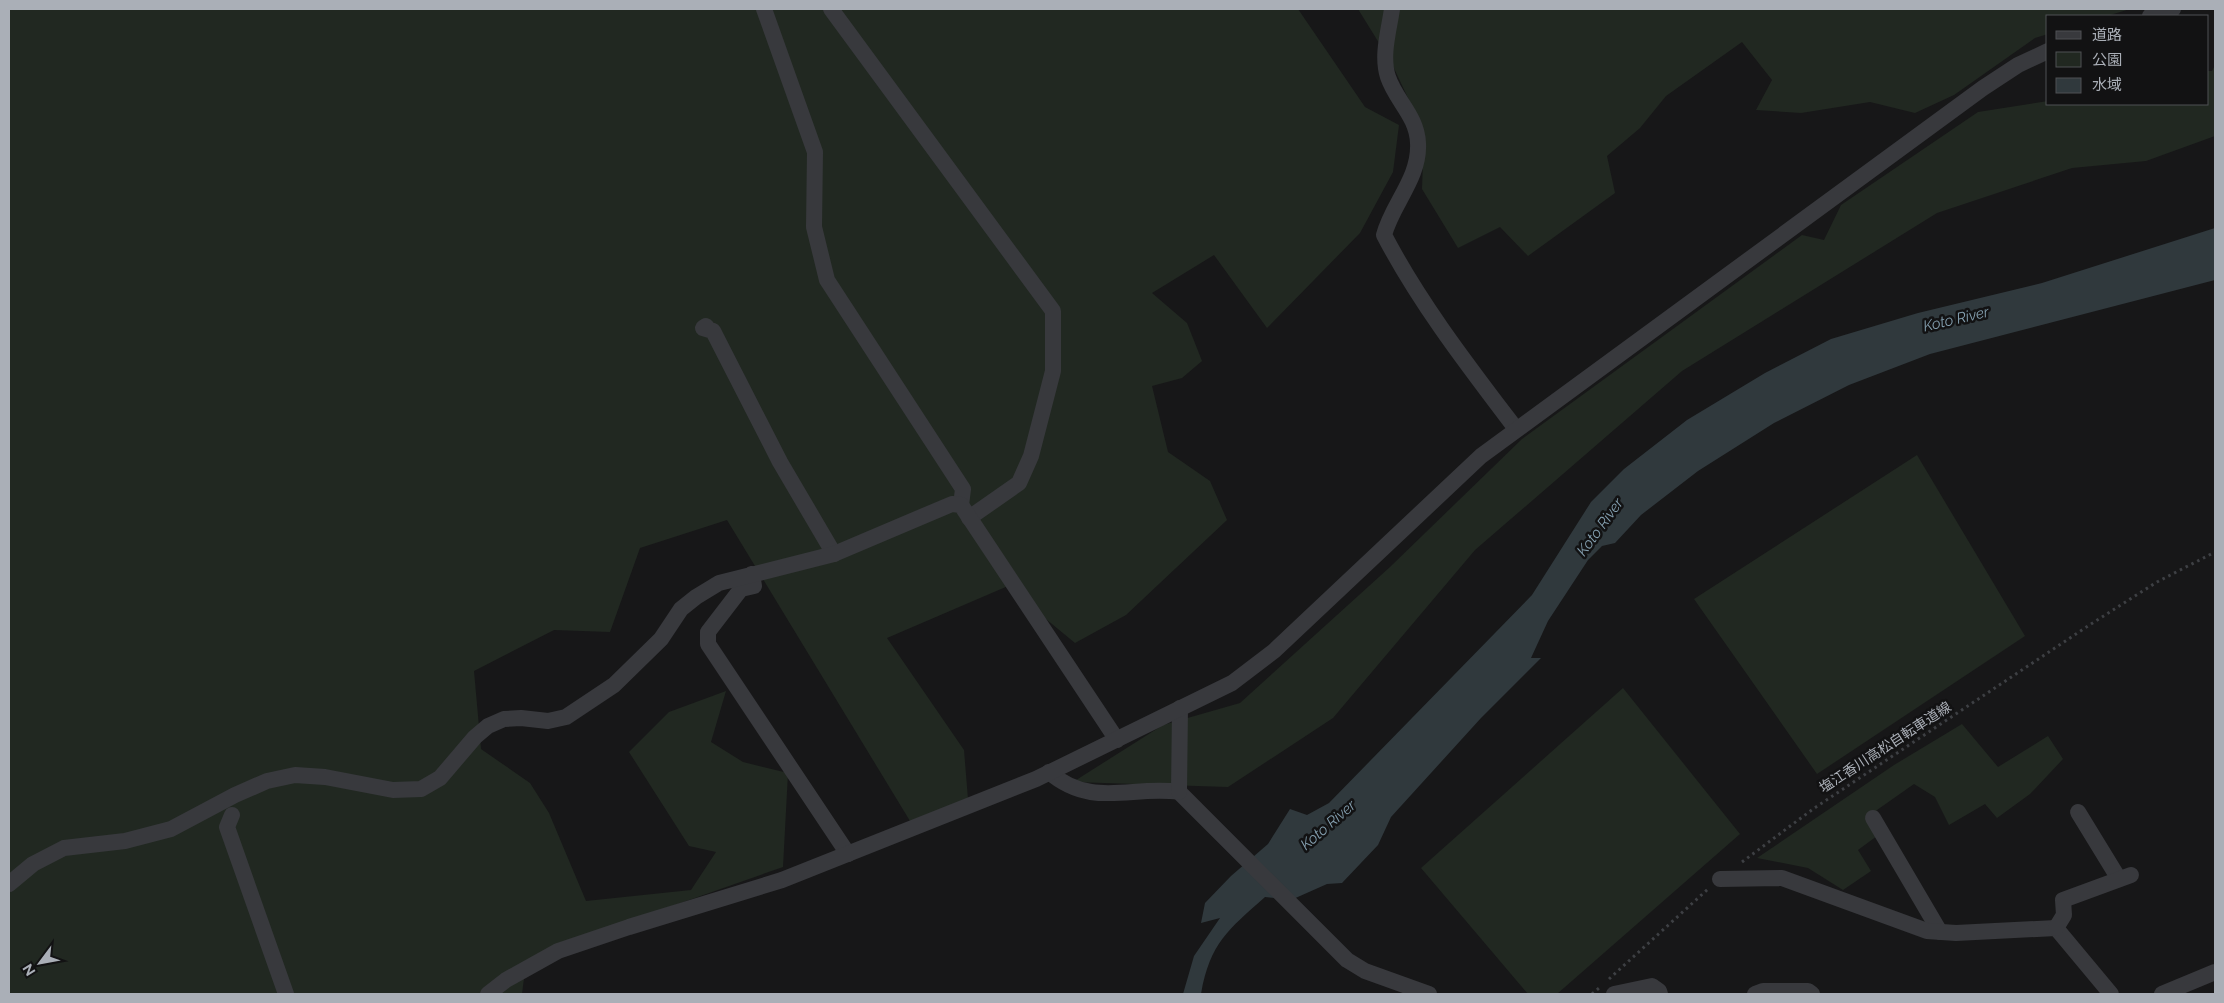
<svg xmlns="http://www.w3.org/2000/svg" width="2224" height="1003" viewBox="0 0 2224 1003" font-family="Raleway,'Noto Sans JP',sans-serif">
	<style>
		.green { fill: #212821 }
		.water { fill: #30393d }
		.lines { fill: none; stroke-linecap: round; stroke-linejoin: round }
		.path { stroke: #3e4044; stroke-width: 3; stroke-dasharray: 2.5 4; stroke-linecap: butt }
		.minor { stroke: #38393d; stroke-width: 16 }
		.labels { text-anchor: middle; stroke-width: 5; stroke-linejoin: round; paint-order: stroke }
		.street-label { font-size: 14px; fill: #aaafb7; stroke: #121213 }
		.water-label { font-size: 15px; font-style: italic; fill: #849faf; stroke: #121213 }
	</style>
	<rect width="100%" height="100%" fill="#171718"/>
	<g class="green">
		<polygon points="9,9 1298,9 1365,107 1399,125 1393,172 1360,233 1267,328 1214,255 1152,293 1187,323 1202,361 1182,378 1152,386 1168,452 1210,481 1227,520 1126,615 1075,643 1035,610 1015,583 887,638 964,750 968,799 910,821 727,520 640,548 610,632 554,630 474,671 481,749 530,783 549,813 586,901 691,890 716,852 689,846 629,752 669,712 726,691 711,742 743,762 788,773 783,867 558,946 526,963 522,994 9,994"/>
		<polygon points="1358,9 2130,9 2107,16 2048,16 2048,34 2035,38 1954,95 1915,113 1870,102 1801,113 1756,110 1772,80 1742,42 1666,96 1640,128 1607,156 1615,193 1528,256 1500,227 1458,248 1422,189 1424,132 1392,64"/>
		<polygon points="2215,65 2215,136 2146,161 2072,168 1937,213 1682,371 1475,550 1333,718 1228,787 1073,782 1163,725 1240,703 1390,567 1522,439 1802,235 1824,240 1841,205 1978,112 2048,101 2048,104 2208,104 2208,71 2212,71"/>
		<polygon points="1917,455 2025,636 1817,774 1694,599"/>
		<polygon points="1623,688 1740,834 1557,994 1528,994 1421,868"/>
		<polygon points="1962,724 1998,767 2048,736 2063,759 2030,794 1997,818 1985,804 1949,825 1935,797 1914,784 1877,810 1868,824 1877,836 1858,850 1871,871 1843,890 1808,868 1757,858 1894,765"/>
	</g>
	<path class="water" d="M2215 228V280L1930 354 1849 385 1774 423 1698 471 1641 515 1615 543 1602 546 1588 560 1548 621 1531 658H1541L1481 718 1391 817 1378 845 1342 883 1327 884 1291 900 1265 897C1228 930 1210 943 1201 994H1183L1194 956 1220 918 1201 923 1205 903 1231 876 1268 844 1290 809 1307 815 1329 803 1532 595 1591 502 1624 469 1687 420 1765 373 1831 339 1918 313 2042 283Z"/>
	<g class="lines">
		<g class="path">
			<polyline points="1742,862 1813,809 2091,624 2157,582 2215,552"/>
			<polyline points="1609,979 1708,889"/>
			<polyline points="1592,994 1599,988"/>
		</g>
		<g class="minor">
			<polyline points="764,9 815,152 814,227 827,280 963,489 961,505"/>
			<polyline points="831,9 1053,311 1053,371 1031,456 1019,483 969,518"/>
			<path d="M1392 9C1389 30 1381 56 1388 77 1396 101 1417 116 1418 143 1420 178 1392 204 1384 235 1420 304 1469 367 1516 429"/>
			<polyline points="2150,16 2173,9"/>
			<polyline points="706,326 703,328 713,331 780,462 834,554"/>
			<polyline points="752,574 754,586 741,589 708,632 708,644 848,854"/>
			<path d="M1049 772C1092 809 1132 785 1179 792L1347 960 1365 971 1429 994"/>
			<polyline points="1179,792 1180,708"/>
			<polyline points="2078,812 2119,879"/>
			<polyline points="232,815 227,827 286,994"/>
			<polyline points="1873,818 1940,932"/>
			<polyline points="1720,879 1782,878 1927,931 1956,933 2056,928 2111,994"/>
			<polyline points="9,884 33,864 64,848 125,841 171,829 235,795 267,781 295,775 325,777 393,790 421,789 440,778 475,737 488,726 504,719 521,718 548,721 566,717 614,685 661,639 681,609 696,597 719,583 834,554 952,504 961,505 1117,740"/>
			<polyline points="2056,928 2064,915 2063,900 2131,875"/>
			<polyline points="488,994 506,980 558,951 629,927 782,880 1036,779 1232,683 1274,651 1481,456 1983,88 2018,65 2048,51"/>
			<polyline points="1614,994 1652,986 1659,991 1660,994"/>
			<polyline points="1755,994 1763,991 1808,991 1812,994"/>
			<polyline points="2162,994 2215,972"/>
		</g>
	</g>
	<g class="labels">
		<g class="street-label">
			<text transform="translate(1885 747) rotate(-33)" y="5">塩江香川高松自転車道線</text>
		</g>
		<g class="water-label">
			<text transform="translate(1956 319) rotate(-13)" y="5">Koto River</text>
			<text transform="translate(1600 527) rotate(-54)" y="5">Koto River</text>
			<text transform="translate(1328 825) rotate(-41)" y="5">Koto River</text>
		</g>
	</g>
	<rect width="2224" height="1003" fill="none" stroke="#aaafb7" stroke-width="20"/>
	<rect x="2046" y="15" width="162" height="90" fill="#121213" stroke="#4f5155"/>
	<rect x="2056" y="31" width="25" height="8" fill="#38393d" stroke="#4f5155"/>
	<text x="2092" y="40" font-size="15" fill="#aaafb7">道路</text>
	<rect x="2056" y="52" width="25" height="15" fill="#212821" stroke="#4f5155"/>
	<text x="2092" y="65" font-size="15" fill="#aaafb7">公園</text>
	<rect x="2056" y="78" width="25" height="15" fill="#30393d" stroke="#4f5155"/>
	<text x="2092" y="90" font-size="15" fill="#aaafb7">水域</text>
	<g transform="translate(40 963) rotate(238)" stroke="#121213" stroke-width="4" paint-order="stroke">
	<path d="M0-4L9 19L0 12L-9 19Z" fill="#aaafb7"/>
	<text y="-8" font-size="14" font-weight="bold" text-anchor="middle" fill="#aaafb7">N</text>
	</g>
</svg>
